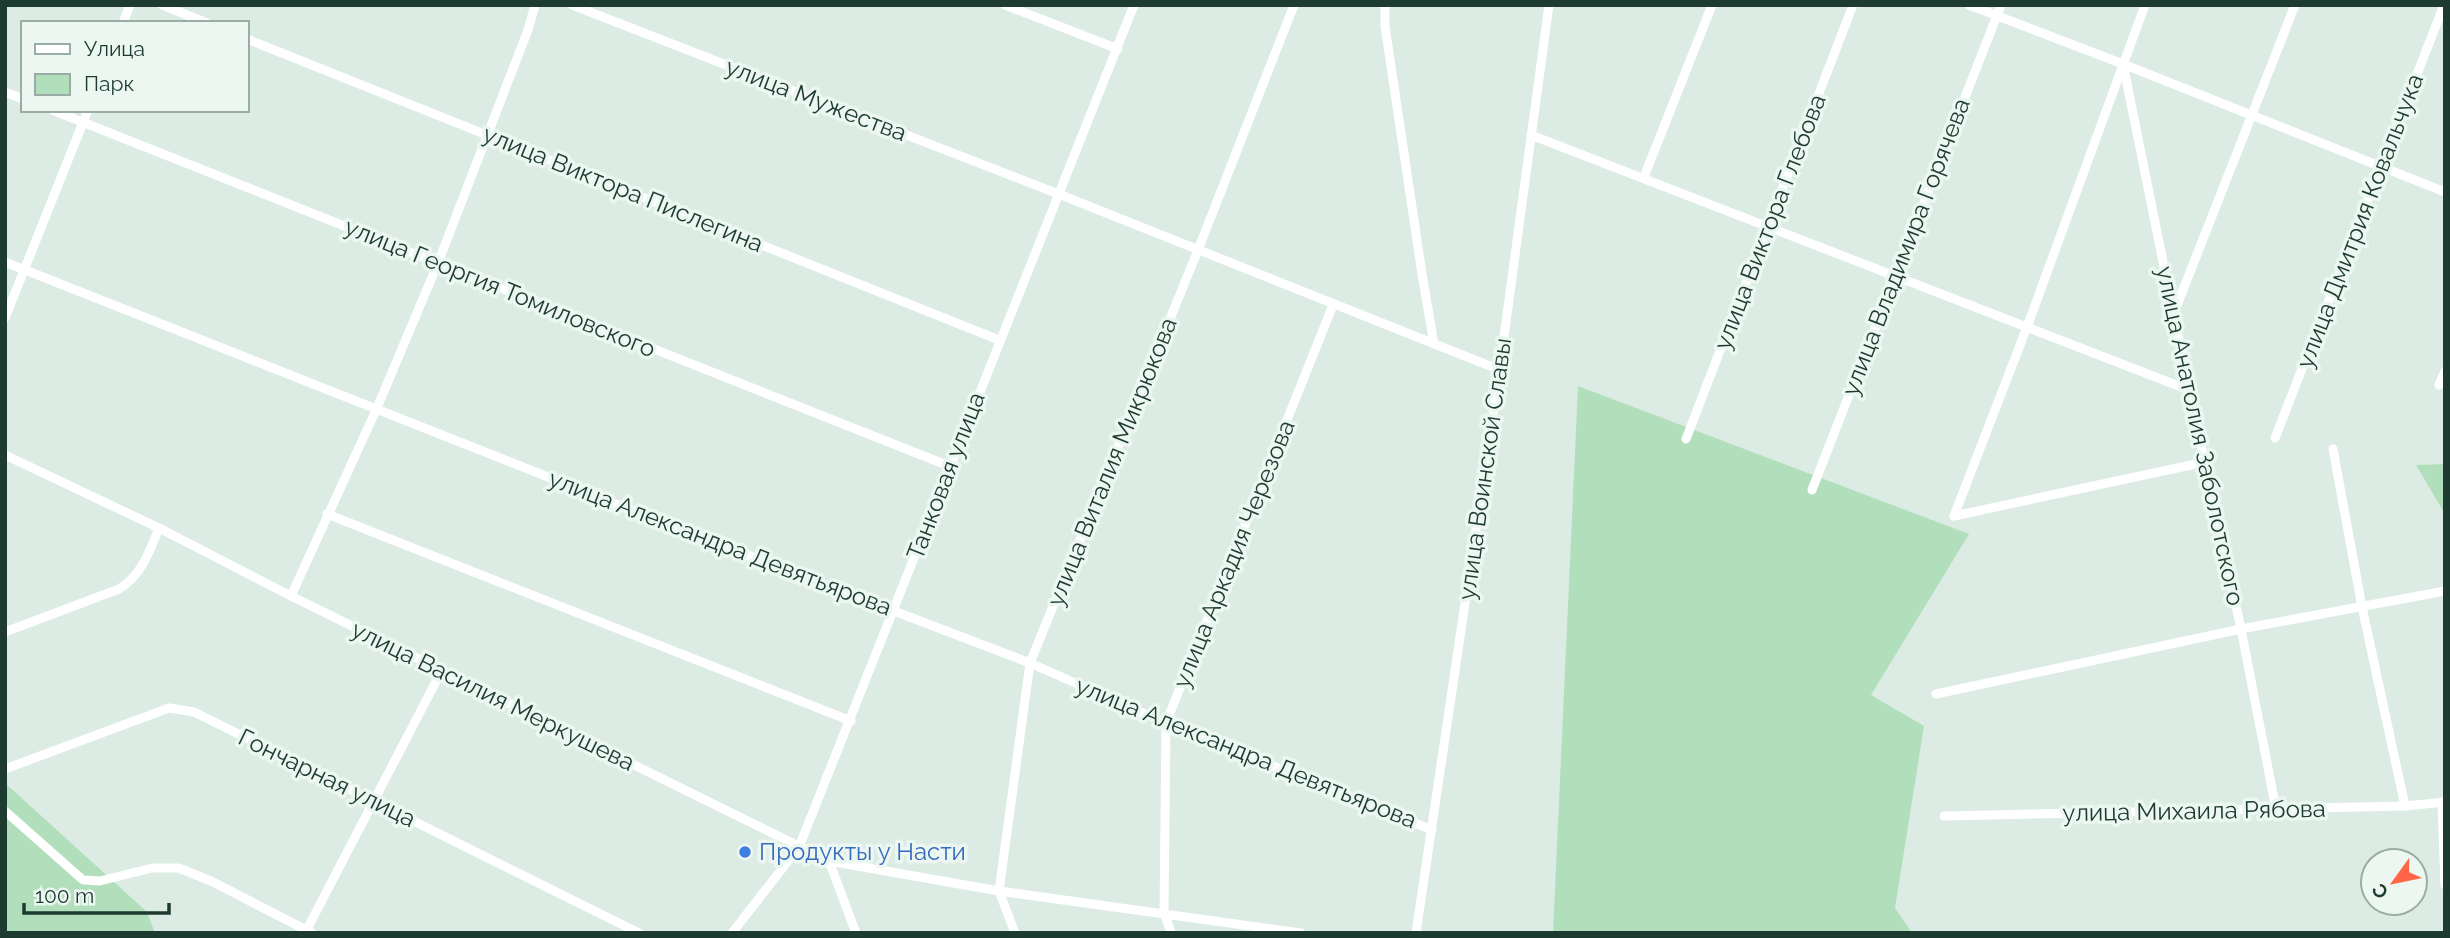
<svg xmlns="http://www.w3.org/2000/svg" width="2450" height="938" viewBox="0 0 2450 938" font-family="Raleway,sans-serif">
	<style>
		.green { fill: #b2dfbb }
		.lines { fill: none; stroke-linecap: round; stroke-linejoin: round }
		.street { stroke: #fff; stroke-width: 9 }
		.shop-dot { fill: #3f7fe0; stroke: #edf7f1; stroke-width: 2.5 }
		.labels { text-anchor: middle; stroke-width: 7; stroke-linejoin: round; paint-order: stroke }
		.street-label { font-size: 24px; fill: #1d3b31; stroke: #edf7f1 }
		.shop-label { font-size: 24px; fill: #366cbe; stroke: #edf7f1; text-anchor: start }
	</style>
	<rect width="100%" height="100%" fill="#dcebe3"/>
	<g class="green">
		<polygon points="1578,386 1969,534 1871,695 1924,726 1895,908 1912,933 1553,933"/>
		<polygon points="2445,464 2445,514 2416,465"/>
		<polygon points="5,783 147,912 155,933 5,933"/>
	</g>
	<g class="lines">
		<g class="street">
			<polyline points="162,5 207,23"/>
			<polyline points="572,5 1061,195 1500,370"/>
			<polyline points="1005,5 1118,49"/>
			<polyline points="1385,5 1385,26 1422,274 1434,344"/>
			<polyline points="1969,5 2123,64 2445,192"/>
			<polyline points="123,23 130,5"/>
			<polyline points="247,39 999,340"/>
			<polyline points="2123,64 2189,390 2241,629 2276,809"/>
			<polyline points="5,92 23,99"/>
			<polyline points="52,110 949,466"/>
			<polyline points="1531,135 2189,390"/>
			<polyline points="1644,177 1712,5"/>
			<polyline points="5,262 682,530 1030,663 1166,723 1432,830"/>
			<polyline points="2174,313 2295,5"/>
			<polyline points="5,318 88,110"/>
			<polyline points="2439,385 2445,371"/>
			<polyline points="2275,438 2444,5"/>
			<polyline points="1686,439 1853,5"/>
			<polyline points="2333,449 2362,607 2405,806"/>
			<polyline points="5,455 159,528 291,596 829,861 856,933"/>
			<polyline points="1812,490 2001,5"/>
			<polyline points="327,514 851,721"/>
			<polyline points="1954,516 2027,327 2145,5"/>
			<polyline points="1954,516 2205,462"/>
			<polyline points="291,596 377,408 438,263 528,30 535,5"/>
			<path d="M5 632 119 589C142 575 149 552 159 528"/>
			<polyline points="1936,694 2241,629 2445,591"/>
			<polyline points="5,769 169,708 194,712 639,933"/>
			<polyline points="2442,802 2445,885"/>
			<polyline points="5,811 83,880 100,881 152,868 179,868 213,882 312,933"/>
			<polyline points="1944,816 2405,806 2445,802"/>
			<polyline points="829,861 999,891 1301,933"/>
			<polyline points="305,933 442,670"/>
			<polyline points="732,933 799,847 1134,5"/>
			<polyline points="1015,933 999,891 1030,663 1198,250 1294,5"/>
			<polyline points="1171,933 1164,912 1166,723 1333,305"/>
			<polyline points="1416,933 1497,388 1549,5"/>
		</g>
	</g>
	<circle class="shop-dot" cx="745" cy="852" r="7"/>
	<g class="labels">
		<g class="street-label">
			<text transform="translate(816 100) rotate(21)" y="8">улица Мужества</text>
			<text transform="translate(623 189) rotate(22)" y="8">улица Виктора Пислегина</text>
			<text transform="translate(2360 221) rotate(-69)" y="8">улица Дмитрия Ковальчука</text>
			<text transform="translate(1770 222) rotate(-69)" y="8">улица Виктора Глебова</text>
			<text transform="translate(1906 247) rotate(-69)" y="8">улица Владимира Горячева</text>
			<text transform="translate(500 288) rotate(22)" y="8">улица Георгия Томиловского</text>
			<text transform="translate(2200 436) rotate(78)" y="8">улица Анатолия Заболотского</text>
			<text transform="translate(1112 462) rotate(-68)" y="8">улица Виталия Микрюкова</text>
			<text transform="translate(1485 469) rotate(-82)" y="8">улица Воинской Славы</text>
			<text transform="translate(946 476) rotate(-69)" y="8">Танковая улица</text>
			<text transform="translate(720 543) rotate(21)" y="8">улица Александра Девятьярова</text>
			<text transform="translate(1234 554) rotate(-68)" y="8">улица Аркадия Черезова</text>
			<text transform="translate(493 696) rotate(26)" y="8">улица Василия Меркушева</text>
			<text transform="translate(1246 753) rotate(22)" y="8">улица Александра Девятьярова</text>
			<text transform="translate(327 778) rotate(26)" y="8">Гончарная улица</text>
			<text transform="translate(2194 811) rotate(-1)" y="8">улица Михаила Рябова</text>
		</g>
		<g class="shop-label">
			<text x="759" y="860">Продукты у Насти</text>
		</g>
	</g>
	<rect width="2450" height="938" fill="none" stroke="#1d3b31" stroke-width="14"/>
	<rect x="21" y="21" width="228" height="91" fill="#edf7f1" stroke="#9aaca4" stroke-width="2"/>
	<rect x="35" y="44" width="35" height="10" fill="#ffffff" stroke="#9aaca4" stroke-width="2"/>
	<text x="84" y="56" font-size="21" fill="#1d3b31">Улица</text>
	<rect x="35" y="74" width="35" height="21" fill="#b2dfbb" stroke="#9aaca4" stroke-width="2"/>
	<text x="84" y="91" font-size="21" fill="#1d3b31">Парк</text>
	<g transform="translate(2394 882) rotate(237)"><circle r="33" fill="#edf7f1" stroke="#9aaca4" stroke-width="2"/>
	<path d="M0-5L12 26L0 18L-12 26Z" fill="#ff6546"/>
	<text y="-10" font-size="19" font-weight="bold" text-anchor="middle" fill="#1d3b31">С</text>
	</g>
	<path d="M24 903v10h145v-10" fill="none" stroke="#1d3b31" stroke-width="3.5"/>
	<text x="35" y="903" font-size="21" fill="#1d3b31" stroke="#edf7f1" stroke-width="5" paint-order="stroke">100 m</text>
</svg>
